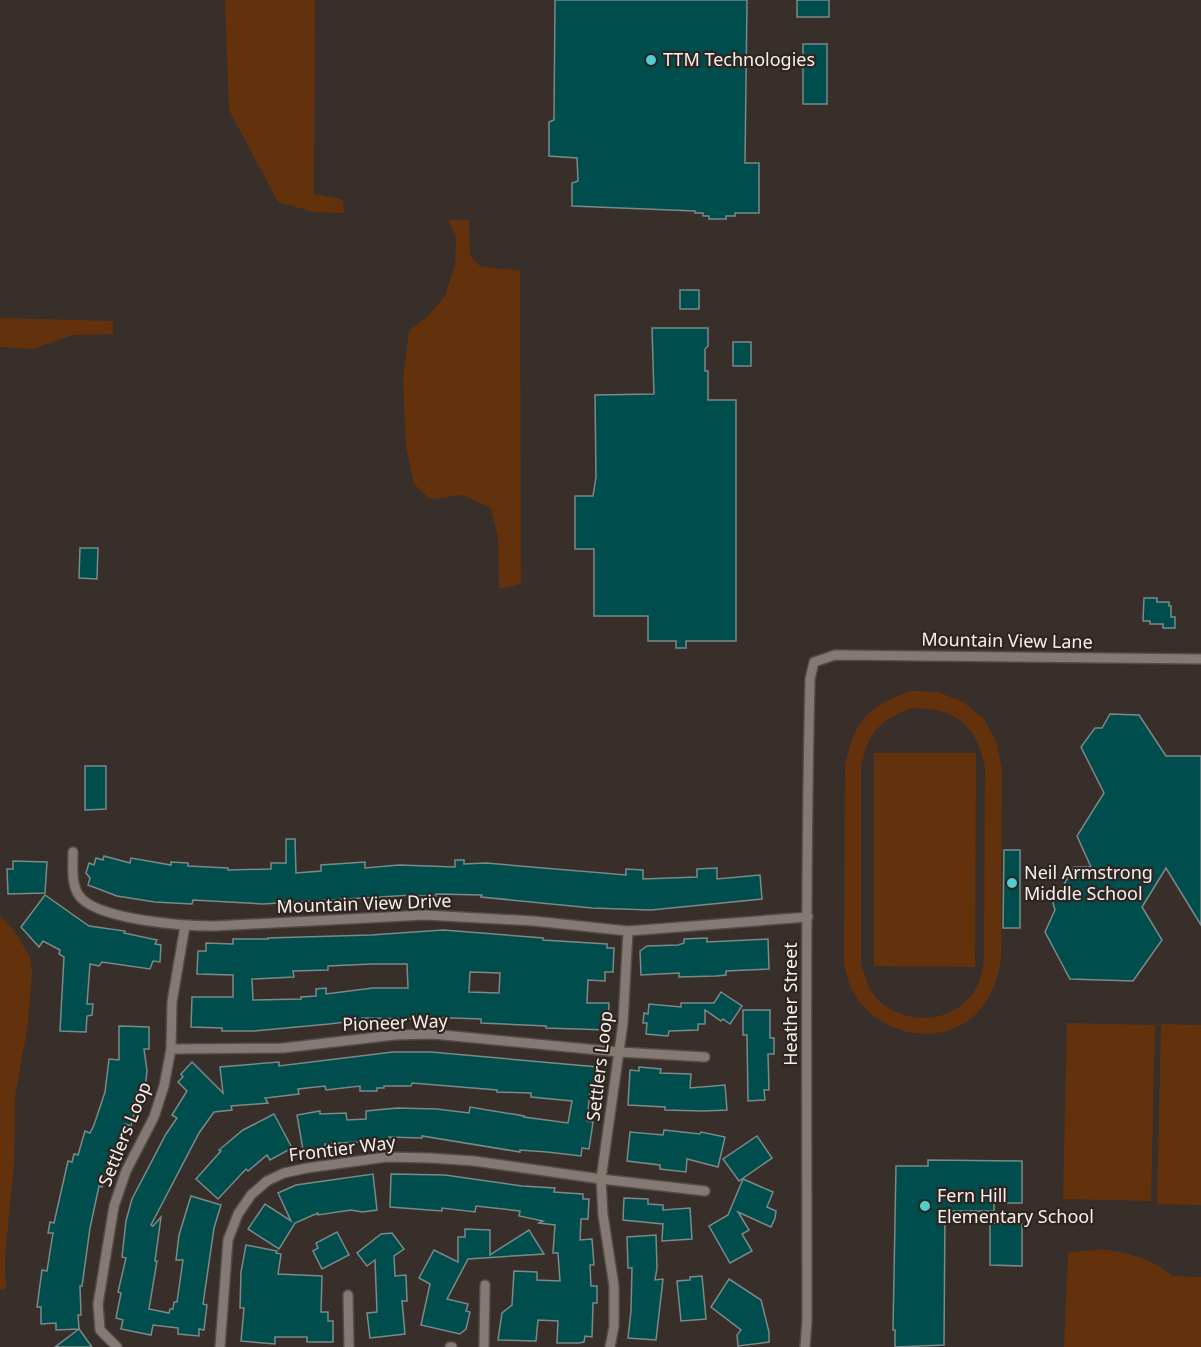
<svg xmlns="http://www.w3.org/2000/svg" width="1201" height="1347" viewBox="0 0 1201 1347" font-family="'Noto Sans',sans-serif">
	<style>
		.green { fill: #64310d; fill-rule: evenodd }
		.building { fill: #004d4d; stroke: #7b8989; stroke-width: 1.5; fill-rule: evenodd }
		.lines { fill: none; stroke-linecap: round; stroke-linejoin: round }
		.street-casing { stroke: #534b47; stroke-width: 12 }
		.street { stroke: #847973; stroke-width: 9 }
		.poi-dot { fill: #52cdcd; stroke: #2e2520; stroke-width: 2 }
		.labels { text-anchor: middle; stroke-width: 4.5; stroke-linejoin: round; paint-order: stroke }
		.poi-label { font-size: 18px; fill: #f7f1ee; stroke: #2e2520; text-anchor: start }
		.street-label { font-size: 18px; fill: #f7f1ee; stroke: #2e2520 }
	</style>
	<rect width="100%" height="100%" fill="#382f2a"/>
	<g class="green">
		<polygon points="225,0 315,0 314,194 343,200 344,213 314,212 278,202 229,110"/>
		<polygon points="448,220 469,220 470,256 480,266 520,271 521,584 499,589 498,537 491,508 463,495 430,499 414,484 406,446 403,379 409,331 429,315 445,296 455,264 456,236"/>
		<polygon points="0,318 113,321 113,334 73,335 32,349 0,347"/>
		<path d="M911 691 938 692 963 702 984 719 997 743 1002 770 1001 959C998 976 994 991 983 1006 948 1051 877 1038 852 990 848 982 846 972 844 963L845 767C854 721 866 707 911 691ZM912 708C956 708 977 725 985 768L984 960C983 966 982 973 980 979 966 1021 911 1030 879 1001 869 991 865 977 861 964V769C867 734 878 720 912 708Z"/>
		<polygon points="874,753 976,753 975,967 874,966"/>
		<polygon points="0,916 14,930 30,957 32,973 27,1030 15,1096 14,1164 5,1257 5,1279 7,1287 4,1290 0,1289"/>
		<polygon points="1067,1023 1155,1025 1151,1201 1063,1199"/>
		<polygon points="1161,1024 1201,1025 1201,1205 1157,1204"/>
		<path d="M1102 1249C1127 1253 1153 1258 1172 1276L1201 1277V1347H1064L1068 1253Z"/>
	</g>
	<g class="building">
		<polygon points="555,0 747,0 745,163 759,163 759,213 735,213 735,216 726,216 726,219 709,219 709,216 703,216 703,213 695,213 695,211 572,206 572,183 578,181 577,158 549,156 549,122 554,120"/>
		<rect x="797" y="0" width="32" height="17"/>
		<rect x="803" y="44" width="24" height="60"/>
		<rect x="680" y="290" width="19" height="19"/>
		<polygon points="652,328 708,328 708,346 705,349 705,371 708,371 708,400 736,400 736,641 686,641 686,648 676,648 676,641 648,641 648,616 594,616 594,549 575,549 575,496 593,496 596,477 595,395 654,394"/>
		<rect x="733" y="342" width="18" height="24"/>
		<polygon points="80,548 98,548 97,579 79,578"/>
		<polygon points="1144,598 1157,598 1157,602 1169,602 1169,606 1171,606 1171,617 1175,617 1175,628 1163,628 1163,624 1150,624 1150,621 1143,621"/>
		<polygon points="1110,714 1139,715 1166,756 1201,756 1201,925 1166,868 1142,907 1162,940 1133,981 1070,979 1045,932 1055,910 1053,903 1074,867 1091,867 1077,836 1104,793 1081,747 1095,728 1102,728"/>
		<polygon points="85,766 106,766 106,809 85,810"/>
		<polygon points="286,839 295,839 296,873 321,871 321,865 365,862 365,868 399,865 455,867 455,860 464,860 464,864 486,863 626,875 626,869 643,870 643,879 697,877 697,869 717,868 717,879 760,875 762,899 651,910 592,908 481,897 482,895 436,894 436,896 412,896 412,895 263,904 193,900 192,904 155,902 117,896 88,885 90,878 86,873 89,863 94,865 96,858 103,860 104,856 130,863 131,858 171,865 171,862 188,863 188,866 228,868 228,870 271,869 271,863 286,863"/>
		<polygon points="1004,850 1020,850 1020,928 1003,928"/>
		<polygon points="13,861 47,862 45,893 8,894 7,869 13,869"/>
		<polygon points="45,895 89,926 125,931 124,933 157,940 155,944 161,945 160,962 153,961 150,969 102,962 99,966 90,964 87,1004 93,1004 92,1015 87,1016 86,1032 60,1031 64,957 59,954 60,950 43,941 39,947 21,927"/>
		<path d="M443 930 543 938V940L607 944V948H614L613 972H605V981L588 980 587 1003H609L608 1030 546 1028V1026L481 1023V1019L424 1017V1019L362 1018 363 1020 329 1024 253 1031H222V1028L191 1027 192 997H233V975L197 974 198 951H206V943L233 944V939H268V938L371 935ZM372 964H407L408 988H373L326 994V988L316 989V996L301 997V999L253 1000 252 979 294 977 293 971 328 970V966ZM470 972 500 973 499 993 469 992Z"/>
		<polygon points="707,938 707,942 768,939 769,969 726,971 726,975 716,976 679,977 679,973 641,975 640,951 647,946 678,945 684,943 684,939"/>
		<polygon points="721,992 742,1006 730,1024 723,1019 721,1021 705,1010 705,1024 698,1024 698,1030 669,1031 668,1036 646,1034 647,1023 643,1023 644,1013 648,1014 649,1004 681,1007 681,1003 714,1003"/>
		<polygon points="743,1010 770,1010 770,1038 774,1038 774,1054 768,1054 769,1090 764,1090 765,1100 748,1101 747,1035 743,1035"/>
		<polygon points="119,1026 149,1027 149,1049 144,1049 147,1071 145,1088 139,1087 132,1109 135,1110 131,1126 125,1124 115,1157 110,1155 102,1187 99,1186 90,1228 82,1286 80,1286 81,1315 78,1315 79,1329 56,1330 56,1323 41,1324 41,1307 37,1307 42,1270 47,1271 49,1258 53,1233 48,1233 50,1222 54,1223 68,1161 72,1162 74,1154 78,1155 85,1131 90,1133 94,1125 105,1092 109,1059 119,1060"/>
		<polygon points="393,1052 431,1052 598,1067 597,1092 590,1092 587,1121 593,1122 589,1149 582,1148 581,1156 547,1152 520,1150 520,1152 422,1136 422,1138 389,1137 390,1140 325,1144 325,1147 303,1150 297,1115 320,1111 320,1114 346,1113 347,1120 366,1119 366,1111 397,1108 437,1109 469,1113 470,1107 524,1116 524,1117 568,1123 572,1101 531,1097 531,1093 497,1092 497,1090 412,1083 411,1086 384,1086 384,1088 377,1088 377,1091 360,1091 360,1086 326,1090 325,1086 298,1089 299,1094 265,1098 268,1103 231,1106 232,1110 214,1112 199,1133 151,1225 153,1226 161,1217 155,1261 157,1261 149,1309 169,1313 170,1309 173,1309 174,1302 177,1302 183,1260 176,1260 179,1235 191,1196 221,1205 214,1228 203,1304 207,1305 204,1330 199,1329 199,1336 178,1334 178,1328 153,1325 151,1335 121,1329 123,1320 116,1318 121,1293 118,1292 126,1258 122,1257 126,1221 132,1199 166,1134 177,1118 172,1115 187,1091 178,1082 183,1077 181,1074 192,1062 223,1093 220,1067 279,1062 279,1066"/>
		<polygon points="639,1067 661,1069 660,1073 691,1074 690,1088 725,1085 727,1110 704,1111 665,1110 665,1107 628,1105 630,1070 639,1071"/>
		<polygon points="274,1114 292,1148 270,1160 267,1155 248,1171 246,1169 218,1199 196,1179 221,1151 219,1150 243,1130"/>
		<polygon points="664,1130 700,1134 701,1132 725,1137 718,1167 687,1159 686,1172 660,1169 660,1165 627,1161 630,1132 663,1135"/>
		<polygon points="757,1136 772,1158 739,1181 723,1159"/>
		<polygon points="928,1160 1022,1161 1022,1203 994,1203 994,1211 945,1211 944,1345 895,1347 895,1330 893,1330 896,1166 928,1166"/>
		<polygon points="373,1174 377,1210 362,1212 351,1210 318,1215 318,1213 295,1223 279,1249 248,1229 265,1204 291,1221 278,1193 296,1185"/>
		<polygon points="391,1174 445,1175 522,1186 555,1188 554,1192 583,1194 583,1199 589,1199 588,1219 581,1219 580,1240 592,1239 594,1265 590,1265 591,1286 597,1286 597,1303 593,1303 592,1337 585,1336 584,1342 579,1343 557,1343 558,1321 538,1320 536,1341 498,1340 502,1313 512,1305 514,1271 537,1272 537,1280 560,1281 558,1253 553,1253 555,1225 539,1223 543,1221 519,1216 520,1211 476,1206 475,1212 442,1208 442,1211 390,1207"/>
		<polygon points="743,1179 773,1192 767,1207 776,1211 775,1218 771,1227 738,1212 749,1230 742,1234 752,1251 730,1263 709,1226 728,1215"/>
		<polygon points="624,1198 648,1199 648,1204 663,1205 663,1210 690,1208 692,1239 662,1241 663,1224 623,1220"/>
		<polygon points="990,1223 1022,1224 1022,1266 990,1265"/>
		<polygon points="465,1229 490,1230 490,1255 529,1230 544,1254 468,1259 447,1299 468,1304 466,1311 470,1312 466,1329 460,1334 421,1325 430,1284 419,1278 434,1250 458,1262 458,1237 465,1237"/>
		<polygon points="337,1232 349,1255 322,1269 313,1251 318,1248 316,1243"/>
		<polygon points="392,1233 404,1249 394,1256 395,1276 406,1275 407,1301 402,1301 405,1334 370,1338 367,1313 377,1312 375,1260 367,1266 357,1253 381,1234"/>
		<polygon points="656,1235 657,1268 655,1280 663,1279 656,1340 628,1338 631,1311 632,1268 628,1268 627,1237"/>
		<polygon points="246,1245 277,1251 276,1253 281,1254 278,1274 322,1276 321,1312 328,1312 328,1321 333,1321 333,1342 307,1342 307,1337 275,1337 275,1344 241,1341 244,1308 240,1308 241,1272"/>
		<polygon points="702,1276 706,1319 681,1321 677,1281 690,1280 690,1277"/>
		<polygon points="729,1279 761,1300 769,1332 769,1342 738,1346 737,1335 741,1330 711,1307"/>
		<polygon points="79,1329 92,1347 55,1347"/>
	</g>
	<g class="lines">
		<defs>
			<g id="street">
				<path d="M73 852C73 865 71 882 78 894 93 920 186 926 214 926L425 915 534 921 628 931 808 917"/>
				<polyline points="171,1049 283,1048 395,1035 433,1034 619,1052 705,1057"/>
				<polyline points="348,1295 349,1347"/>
				<polyline points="117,1347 100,1330 98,1304 114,1206 126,1171 154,1117 164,1086 171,1049 172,1002 185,926"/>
				<polyline points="220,1347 228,1240 238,1214 251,1195 267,1181 284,1173 307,1168 387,1157 430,1158 474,1161 601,1179 705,1191"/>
				<polyline points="450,1347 452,1347"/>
				<polyline points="484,1347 485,1285"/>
				<polyline points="610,1347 614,1326 614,1286 603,1215 601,1179 623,1023 628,931"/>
				<path d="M805 1347 807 1321C807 1107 805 893 810 679L814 662 835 655 1201 659"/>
			</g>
		</defs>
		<use href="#street" class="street-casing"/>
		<use href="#street" class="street"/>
	</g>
	<g class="poi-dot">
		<circle cx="651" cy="60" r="6"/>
		<circle cx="1012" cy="883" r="6"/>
		<circle cx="925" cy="1206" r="6"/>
	</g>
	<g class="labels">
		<g class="poi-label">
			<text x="663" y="66">TTM Technologies</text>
			<text x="1024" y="879">Neil Armstrong<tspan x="1024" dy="21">Middle School</tspan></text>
			<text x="937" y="1202">Fern Hill<tspan x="937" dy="21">Elementary School</tspan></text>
		</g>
		<g class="street-label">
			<text transform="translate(1007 641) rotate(1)" y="6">Mountain View Lane</text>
			<text transform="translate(364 904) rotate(-2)" y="6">Mountain View Drive</text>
			<text transform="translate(791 1004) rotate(-90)" y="6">Heather Street</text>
			<text transform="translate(395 1023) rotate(-2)" y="6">Pioneer Way</text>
			<text transform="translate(600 1066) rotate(-83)" y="6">Settlers Loop</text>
			<text transform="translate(125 1134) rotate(-68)" y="6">Settlers Loop</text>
			<text transform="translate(342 1149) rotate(-7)" y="6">Frontier Way</text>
		</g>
	</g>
</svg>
